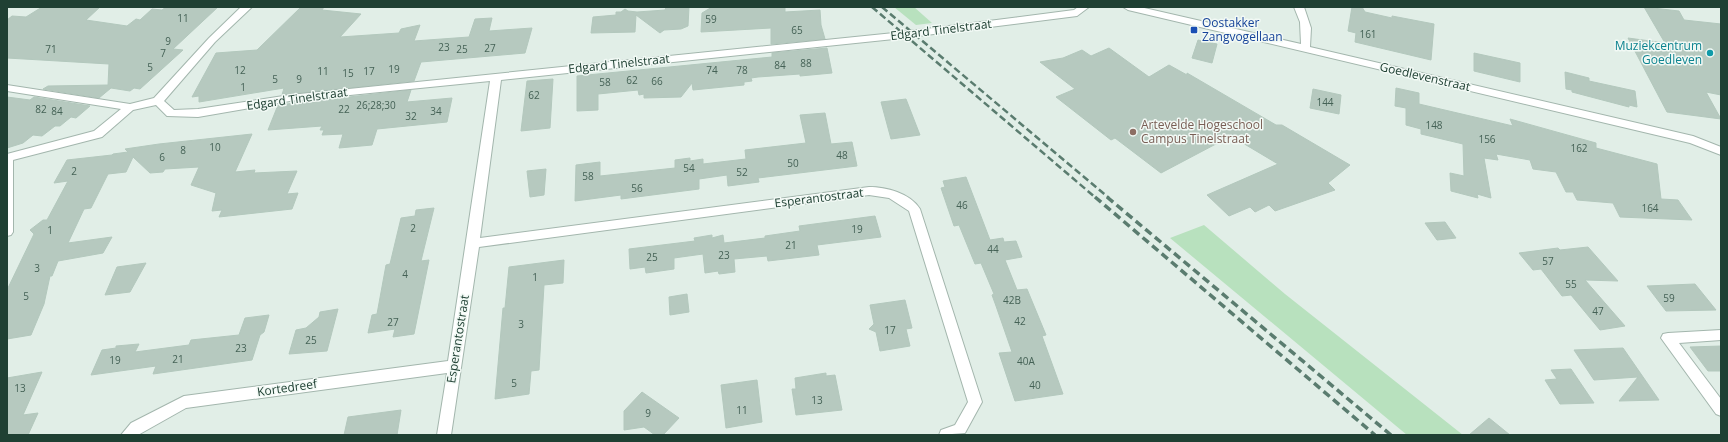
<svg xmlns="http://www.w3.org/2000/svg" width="1728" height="442" viewBox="0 0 1728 442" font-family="'Open Sans',sans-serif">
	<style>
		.green { fill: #b8e1be }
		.building { fill: #b6c9bf; stroke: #b3c8bd }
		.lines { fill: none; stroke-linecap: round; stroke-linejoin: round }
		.minor-casing { stroke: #a3b6ad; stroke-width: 2 }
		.minor { fill: #fff; fill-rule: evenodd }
		.rail-far1 { stroke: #5a7c6f; stroke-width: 2.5; stroke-dasharray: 7 3.5; stroke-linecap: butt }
		.rail { stroke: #5a7c6f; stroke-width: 3.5; stroke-dasharray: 8 4.5; stroke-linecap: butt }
		.transit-dot { fill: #1a4fb4; stroke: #f2f9f5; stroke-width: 1.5 }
		.culture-dot { fill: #0f9aa8; stroke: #f2f9f5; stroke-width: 1.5 }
		.education-dot { fill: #8d6e63; stroke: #f2f9f5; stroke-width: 1.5 }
		.labels { text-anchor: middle; stroke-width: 3; stroke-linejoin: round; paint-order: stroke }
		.number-label { font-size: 10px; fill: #456256 }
		.transit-label { font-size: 12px; fill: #164399; stroke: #f2f9f5; text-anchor: start }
		.street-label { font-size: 12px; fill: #1f4033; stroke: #f2f9f5 }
		.culture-label { font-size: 12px; fill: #0d838f; stroke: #f2f9f5; text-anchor: end }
		.education-label { font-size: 12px; fill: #785e54; stroke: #f2f9f5; text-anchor: start }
	</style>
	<rect width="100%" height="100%" fill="#e1eee7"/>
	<g class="green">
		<polygon points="894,7 914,7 932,23 916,25"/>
		<polygon points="1204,225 1285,294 1463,435 1407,435 1170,238"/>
	</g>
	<g class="building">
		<polygon points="42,7 100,7 86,20 127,26 136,19 140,20 152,9 162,10 166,7 218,7 173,49 183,50 140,89 134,88 130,91 111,88 99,98 43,89 48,86 108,85 109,64 7,58 7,20 12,16 26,17"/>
		<polygon points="301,7 324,7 322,10 361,14 340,37 399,33 401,29 420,25 414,41 469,37 475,19 492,18 489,31 532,28 525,53 421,62 414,81 282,95 284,88 199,102 199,96 192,97 216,53 257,50"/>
		<polygon points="666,7 689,7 688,26 681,29 664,30 660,33 636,15 635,32 591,33 593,17 616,15 616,12 621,12 625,9 628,11 637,12 665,10"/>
		<polygon points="712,7 785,7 785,12 820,10 821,25 825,39 771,44 771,28 701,32 702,13"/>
		<polygon points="1352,7 1362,7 1365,12 1392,18 1392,16 1434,24 1431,60 1355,42 1356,33 1348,31"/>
		<polygon points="1644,7 1679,11 1684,20 1721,24 1721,95 1706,92 1721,119 1667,112 1628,38 1665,43"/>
		<polygon points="1198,40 1217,44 1212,63 1192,58"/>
		<polygon points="827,48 832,73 800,76 800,74 758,77 751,78 752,81 744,82 744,85 693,90 692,83 681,97 644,98 644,94 639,95 638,90 598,94 598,110 577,111 577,76 772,57 772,53"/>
		<polygon points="1109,48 1149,77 1169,65 1187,75 1187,73 1276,125 1282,125 1350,165 1328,183 1335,190 1275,211 1269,205 1255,212 1250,207 1229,216 1207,195 1278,164 1231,136 1161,173 1115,138 1111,140 1056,97 1075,89 1040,62 1063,58 1082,50 1091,56"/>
		<polygon points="1474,53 1520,63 1520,82 1474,71"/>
		<polygon points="1565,72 1589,78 1589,81 1635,91 1637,107 1629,105 1629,107 1572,92 1572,90 1566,89"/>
		<polygon points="553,79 550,128 521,131 527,81"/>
		<polygon points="1396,88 1419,93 1419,104 1513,126 1510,119 1596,143 1596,148 1657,164 1661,199 1678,200 1692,220 1620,217 1613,203 1577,200 1573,192 1566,192 1556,172 1533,169 1530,160 1496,154 1498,160 1484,158 1491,198 1477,194 1478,198 1451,191 1450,173 1464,176 1463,144 1421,134 1421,129 1406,125 1406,108 1395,106"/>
		<polygon points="1313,89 1341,95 1339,114 1310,108"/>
		<polygon points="411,90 407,102 452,98 447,122 377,129 372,145 339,148 343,134 322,135 324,130 320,130 322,126 268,130 278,105"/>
		<polygon points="7,97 30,100 34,97 90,106 76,118 71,117 60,126 55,126 42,136 33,135 23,143 7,148"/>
		<polygon points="906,99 920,135 891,139 881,102"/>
		<polygon points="825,113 831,144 852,142 857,166 758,178 759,182 728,186 727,175 699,179 699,189 621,199 621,195 575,201 576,165 600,162 600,176 675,168 675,160 690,158 690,161 703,159 703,164 746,159 745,150 806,143 800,115"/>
		<polygon points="252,134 235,172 255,170 254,173 297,171 287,194 298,193 292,209 219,217 222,210 212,211 216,193 191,185 199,167 165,169 163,172 150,173 133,157 126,172 108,174 91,208 84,209 68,243 112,237 103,253 58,261 52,276 50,276 44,304 31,335 7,339 7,290 34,234 30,230 43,220 47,220 68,181 54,183 67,160 112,155 113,154 128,152 125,149 159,144"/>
		<polygon points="546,169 544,195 530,197 527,171"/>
		<polygon points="966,177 990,240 1003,238 1004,242 1016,241 1022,257 1005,260 1017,290 1027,289 1046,335 1042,336 1063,394 1015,401 999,353 1012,352 996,306 992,295 994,294 981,263 975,264 959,225 954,226 941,188 945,187 943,181"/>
		<polygon points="434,208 421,261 429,260 414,334 393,337 395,329 368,333 372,315 377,314 386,265 390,264 401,218 415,216 416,210"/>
		<polygon points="875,216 881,237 817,245 819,255 768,261 767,256 734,259 735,272 719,274 718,271 705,273 703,254 674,258 674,269 646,273 645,267 630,269 629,249 695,241 694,238 712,235 712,238 723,235 724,243 765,238 765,236 800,231 799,226"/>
		<polygon points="1445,222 1456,238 1437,240 1425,223"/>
		<polygon points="1588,247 1618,281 1585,280 1625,326 1600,330 1571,295 1562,296 1541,269 1533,270 1519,253 1558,248 1560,250"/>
		<polygon points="564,260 563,283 544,285 539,370 531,371 529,394 495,399 503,308 505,308 509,267"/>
		<polygon points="146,263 130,292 105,295 117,267"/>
		<polygon points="1695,284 1716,310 1666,311 1647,286"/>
		<polygon points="687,294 689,312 670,315 669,297"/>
		<polygon points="905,300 912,328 906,329 910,346 880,351 876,332 869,329 874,324 870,305"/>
		<polygon points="338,309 327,351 289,354 296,330 306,328 319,317 320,312"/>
		<polygon points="269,315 264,332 260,335 252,360 153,374 156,366 91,375 102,350 116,348 116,346 139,344 135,352 189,345 191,340 239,335 245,318"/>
		<polygon points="1721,346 1721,371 1708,371 1690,347"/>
		<polygon points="1623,348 1659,400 1619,401 1638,377 1594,380 1574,350"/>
		<polygon points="1571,369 1594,403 1560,404 1545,380 1557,379 1551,370"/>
		<polygon points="42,372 23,415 38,413 28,435 7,435 7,378"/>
		<polygon points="826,373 826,376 835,375 842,410 796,415 792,389 796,389 795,378"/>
		<polygon points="757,380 762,422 726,428 721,385"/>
		<polygon points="642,392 679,418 663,435 655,435 644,427 624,430 624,411"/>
		<polygon points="401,410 397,435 344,435 348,417"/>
		<polygon points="1489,418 1510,435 1469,435"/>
	</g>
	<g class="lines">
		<defs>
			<g id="minor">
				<path d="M241 7H252L215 42 164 101 174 110 198 109 290 95 894 33 1074 10 1078 7H1089L1077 16 894 39 501 80 480 238 869 187C886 187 910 193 920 209L982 402 965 433 939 435 941 430 955 425 968 402 909 211 889 198 869 195 479 247 451 435H437L447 373 186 408 138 435H121L131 423 184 396 448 361 490 81 290 101 198 117 167 116 156 105 133 110 102 137 13 160V232L11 235 7 236V154L94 131 121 109 7 91V85L130 104 154 98 209 38Z"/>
				<polygon points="1123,7 1140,7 1301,44 1300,22 1294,7 1304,7 1311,28 1310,47 1693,136 1721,147 1721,155 1690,143 1669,138 1128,10"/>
				<polygon points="1721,330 1721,340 1679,343 1721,399 1721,416 1716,414 1661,338 1663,334 1668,333"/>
			</g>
		</defs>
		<use href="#minor" class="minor-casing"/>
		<use href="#minor" class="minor"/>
		<g class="rail-far1">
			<polyline points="872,7 1096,198"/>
			<polyline points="882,7 1109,198"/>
		</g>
		<g class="rail">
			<polyline points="1095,197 1375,435"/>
			<polyline points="1107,197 1391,435"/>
		</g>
	</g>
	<rect class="transit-dot" x="1190" y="26" width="8" height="8" rx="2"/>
	<circle class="culture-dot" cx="1710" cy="53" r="4"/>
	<circle class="education-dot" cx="1133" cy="132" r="4"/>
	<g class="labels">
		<g class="number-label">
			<text x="183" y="22">11</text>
			<text x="711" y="23">59</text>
			<text x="797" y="34">65</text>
			<text x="1368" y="38">161</text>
			<text x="168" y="45">9</text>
			<text x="444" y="51">23</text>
			<text x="490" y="52">27</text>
			<text x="51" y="53">71</text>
			<text x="462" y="53">25</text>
			<text x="163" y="57">7</text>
			<text x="806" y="67">88</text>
			<text x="780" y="69">84</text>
			<text x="150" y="71">5</text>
			<text x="394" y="73">19</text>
			<text x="240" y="74">12</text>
			<text x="712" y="74">74</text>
			<text x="742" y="74">78</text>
			<text x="323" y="75">11</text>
			<text x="369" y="75">17</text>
			<text x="348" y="77">15</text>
			<text x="275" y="83">5</text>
			<text x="299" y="83">9</text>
			<text x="632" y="84">62</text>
			<text x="657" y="85">66</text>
			<text x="605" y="86">58</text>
			<text x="243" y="91">1</text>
			<text x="534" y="99">62</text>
			<text x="1325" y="106">144</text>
			<text x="376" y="109">26;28;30</text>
			<text x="41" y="113">82</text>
			<text x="344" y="113">22</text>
			<text x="57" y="115">84</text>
			<text x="436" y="115">34</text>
			<text x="411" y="120">32</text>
			<text x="1434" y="129">148</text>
			<text x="1487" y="143">156</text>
			<text x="215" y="151">10</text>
			<text x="1579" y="152">162</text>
			<text x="183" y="154">8</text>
			<text x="842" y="159">48</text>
			<text x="162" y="161">6</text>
			<text x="793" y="167">50</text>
			<text x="689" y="172">54</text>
			<text x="74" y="175">2</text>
			<text x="742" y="176">52</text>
			<text x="588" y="180">58</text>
			<text x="637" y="192">56</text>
			<text x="962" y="209">46</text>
			<text x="1650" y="212">164</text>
			<text x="413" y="232">2</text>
			<text x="857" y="233">19</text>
			<text x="50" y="234">1</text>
			<text x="791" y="249">21</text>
			<text x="993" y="253">44</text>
			<text x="724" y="259">23</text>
			<text x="652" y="261">25</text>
			<text x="1548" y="265">57</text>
			<text x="37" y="272">3</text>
			<text x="405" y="278">4</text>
			<text x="535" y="281">1</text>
			<text x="1571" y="288">55</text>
			<text x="26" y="300">5</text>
			<text x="1669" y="302">59</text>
			<text x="1012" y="304">42B</text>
			<text x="1598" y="315">47</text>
			<text x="1020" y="325">42</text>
			<text x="393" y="326">27</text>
			<text x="521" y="328">3</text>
			<text x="890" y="334">17</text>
			<text x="311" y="344">25</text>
			<text x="241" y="352">23</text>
			<text x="178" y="363">21</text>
			<text x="115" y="364">19</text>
			<text x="1026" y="365">40A</text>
			<text x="514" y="387">5</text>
			<text x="1035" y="389">40</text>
			<text x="20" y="392">13</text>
			<text x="817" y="404">13</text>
			<text x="742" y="414">11</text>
			<text x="648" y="417">9</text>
		</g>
		<g class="transit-label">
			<text x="1202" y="27">Oostakker<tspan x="1202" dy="14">Zangvogellaan</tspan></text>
		</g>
		<g class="street-label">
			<text transform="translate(941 30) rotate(-7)" y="4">Edgard Tinelstraat</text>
			<text transform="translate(619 64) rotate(-6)" y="4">Edgard Tinelstraat</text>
			<text transform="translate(1425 77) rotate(13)" y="4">Goedlevenstraat</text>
			<text transform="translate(297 99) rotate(-8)" y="4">Edgard Tinelstraat</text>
			<text transform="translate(819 198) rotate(-7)" y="4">Esperantostraat</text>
			<text transform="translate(458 339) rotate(-81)" y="4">Esperantostraat</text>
			<text transform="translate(287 388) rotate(-8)" y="4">Kortedreef</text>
		</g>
		<g class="culture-label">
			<text x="1702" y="50">Muziekcentrum<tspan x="1702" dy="14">Goedleven</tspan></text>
		</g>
		<g class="education-label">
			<text x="1141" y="129">Artevelde Hogeschool<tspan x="1141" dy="14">Campus Tinelstraat</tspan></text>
		</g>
	</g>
	<rect width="1728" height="442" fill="none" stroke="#1f4033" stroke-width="16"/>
</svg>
